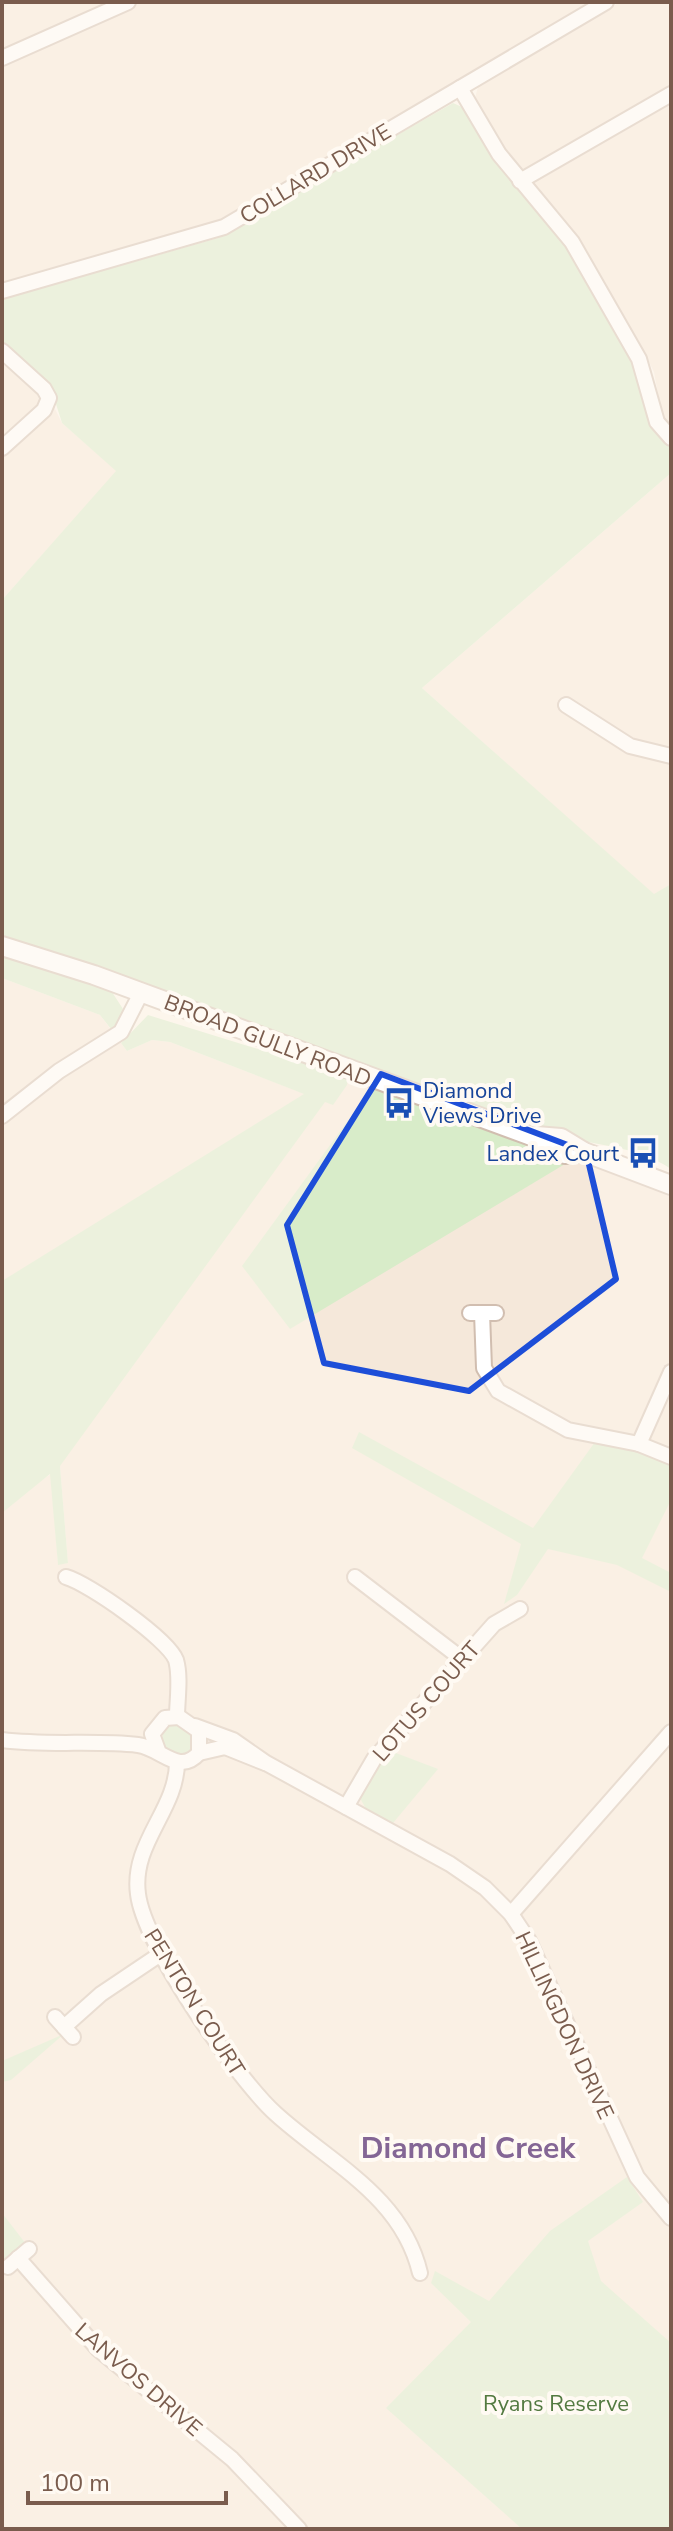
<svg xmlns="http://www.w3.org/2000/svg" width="673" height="2531" viewBox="0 0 673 2531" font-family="'Nunito Sans',sans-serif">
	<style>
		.residential { fill: #f5e8da }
		.green { fill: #d8ecc9 }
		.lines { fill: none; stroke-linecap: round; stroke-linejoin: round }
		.minor-casing { stroke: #d1beb0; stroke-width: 18 }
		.tertiary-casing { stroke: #d1beb0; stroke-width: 22 }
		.minor { stroke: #fff; stroke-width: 14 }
		.tertiary { stroke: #fff; stroke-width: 18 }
		.marked { fill: none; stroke: #1d4ed8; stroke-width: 6; stroke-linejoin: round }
		.labels { text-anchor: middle; stroke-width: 8; stroke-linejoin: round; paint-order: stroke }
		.street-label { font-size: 22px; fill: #7a5c4d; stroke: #fffaf3 }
		.transit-label { font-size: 22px; fill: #164399; stroke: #fffaf3; text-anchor: start }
		.park-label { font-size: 22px; fill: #537a41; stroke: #fffaf3 }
		.district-label { font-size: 30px; font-weight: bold; fill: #846695; stroke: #fffaf3 }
	</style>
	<rect width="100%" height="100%" fill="#fdf6ec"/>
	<g class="residential">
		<polygon points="2,2 591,2 212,224 2,283"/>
		<polygon points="620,2 671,2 671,429 662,416 654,372 645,354 570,228 507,154 475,98 478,87 486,81"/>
		<polygon points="2,360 54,407 62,423 117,471 2,600"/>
		<polygon points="671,473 671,884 654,895 422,688"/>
		<polygon points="2,978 100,1015 127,1051 152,1040 170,1042 305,1094 337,1074 671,1192 671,2529 2,2529 2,1506 51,1474 58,1564 68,1563 60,1466 2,1399"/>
	</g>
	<g class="green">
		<path d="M453 103 462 107 512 183 559 235 633 361 653 429 671 447V473L422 688 654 894 671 884V1169C634 1144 590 1146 549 1133L304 1047 95 965 2 939V600L116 471 62 423 50 385 2 342V299L218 238Z"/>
		<polygon points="2,954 112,992 123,1009 118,1023 111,1029 100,1015 2,978"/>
		<polygon points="148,1015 348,1077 347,1085 333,1105 325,1102 60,1466 68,1563 58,1565 50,1474 2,1513 2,1281 304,1094 170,1042 152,1040 127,1051 121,1043"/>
		<polygon points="373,1086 575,1158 290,1329 242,1266"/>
		<polygon points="359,1432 533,1528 595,1442 650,1453 671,1463 671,1500 642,1558 671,1573 671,1592 617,1565 548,1549 517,1595 504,1604 521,1544 352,1448"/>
		<circle cx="178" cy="1740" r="16"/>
		<polygon points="388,1750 438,1769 393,1823 366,1809 360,1798"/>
		<polygon points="64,2034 11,2080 2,2082 2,2061"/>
		<polygon points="627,2177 643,2202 588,2241 601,2281 671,2343 671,2529 522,2529 386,2408 471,2322 431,2283 435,2271 489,2301 550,2231"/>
		<polygon points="2,2213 26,2244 4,2263 2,2262"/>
	</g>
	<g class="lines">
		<defs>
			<g id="minor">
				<polyline points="2,58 128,2"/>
				<polyline points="460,88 499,154 572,242 639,359 657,422 671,438"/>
				<polyline points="520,181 671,94"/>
				<polyline points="2,291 224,227 606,2"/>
				<polyline points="2,351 44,389 49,398 44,410 2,448"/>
				<polyline points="566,705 630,746 671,756"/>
				<polyline points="2,1116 59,1071 121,1032 141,993"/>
				<polyline points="470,1313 496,1313"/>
				<polyline points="482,1313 484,1368 498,1391 568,1430 639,1444 671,1457"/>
				<polyline points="639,1444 671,1372"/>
				<path d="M66 1577C88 1583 168 1639 176 1660 181 1677 177 1700 177 1717"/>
				<polyline points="355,1577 462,1659"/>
				<polyline points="195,1726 233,1740 266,1763 450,1864 485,1888 511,1914 529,1941 637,2177 671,2218"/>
				<path d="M2 1740C48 1746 94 1740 138 1745 161 1748 179 1776 199 1753V1731L179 1717 165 1718 152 1734 159 1753"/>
				<polyline points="199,1753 225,1747 265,1763"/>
				<path d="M177 1762C177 1810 131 1843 138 1894 144 1945 237 2079 276 2114 330 2163 402 2196 420 2273"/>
				<polyline points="346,1807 374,1759 494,1624 520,1609"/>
				<polyline points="511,1914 671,1732"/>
				<polyline points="55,2017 73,2037"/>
				<polyline points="64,2027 101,1994 162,1953"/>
				<polyline points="18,2258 98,2349 232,2459 299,2529"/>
				<polyline points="8,2267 29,2249"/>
			</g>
			<g id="tertiary">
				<polyline points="2,946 94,975 534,1137 565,1154 584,1152"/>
				<polyline points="536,1136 561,1138 584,1152 671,1185"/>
			</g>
		</defs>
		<use href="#minor" class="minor-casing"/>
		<use href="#tertiary" class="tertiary-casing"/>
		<use href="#minor" class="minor"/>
		<use href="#tertiary" class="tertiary"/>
	</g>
	<path d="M0 0H673V2531H0ZM381 1074 586 1152 616 1279 469 1391 324 1363 287 1225Z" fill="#fdf6ec" fill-opacity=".55" fill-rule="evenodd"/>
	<path class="marked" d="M381 1074 586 1152 616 1279 469 1391 324 1363 287 1225Z"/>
	<defs>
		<symbol id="bus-bare" viewBox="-9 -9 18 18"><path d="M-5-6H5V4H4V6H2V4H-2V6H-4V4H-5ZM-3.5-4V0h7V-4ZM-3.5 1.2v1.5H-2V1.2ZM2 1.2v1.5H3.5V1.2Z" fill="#1a4fb4" stroke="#fffaf3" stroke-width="2.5" paint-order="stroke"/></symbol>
	</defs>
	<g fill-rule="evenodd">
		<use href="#bus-bare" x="377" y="1081" width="44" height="44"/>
		<use href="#bus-bare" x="621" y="1131" width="44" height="44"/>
	</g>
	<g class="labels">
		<g class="street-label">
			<text transform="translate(315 173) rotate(-31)" y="8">COLLARD DRIVE</text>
			<text transform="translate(268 1040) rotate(21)" y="8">BROAD GULLY ROAD</text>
			<text transform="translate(426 1701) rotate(-49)" y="8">LOTUS COURT</text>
			<text transform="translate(195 2002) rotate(58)" y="8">PENTON COURT</text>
			<text transform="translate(565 2025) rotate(65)" y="8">HILLINGDON DRIVE</text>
			<text transform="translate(139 2379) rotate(41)" y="8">LANVOS DRIVE</text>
		</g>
		<g class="transit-label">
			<text x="423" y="1098">Diamond<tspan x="423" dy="25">Views Drive</tspan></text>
			<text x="619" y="1161" text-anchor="end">Landex Court</text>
		</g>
		<g class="park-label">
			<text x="556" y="2411">Ryans Reserve</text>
		</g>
		<g class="district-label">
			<text x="468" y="2158">Diamond Creek</text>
		</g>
	</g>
	<rect width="673" height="2531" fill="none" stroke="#7a5c4d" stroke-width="8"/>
	<path d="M28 2491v12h198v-12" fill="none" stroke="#7a5c4d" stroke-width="4"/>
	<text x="40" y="2491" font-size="24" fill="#7a5c4d" stroke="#fffaf3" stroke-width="6" paint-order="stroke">100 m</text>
</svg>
